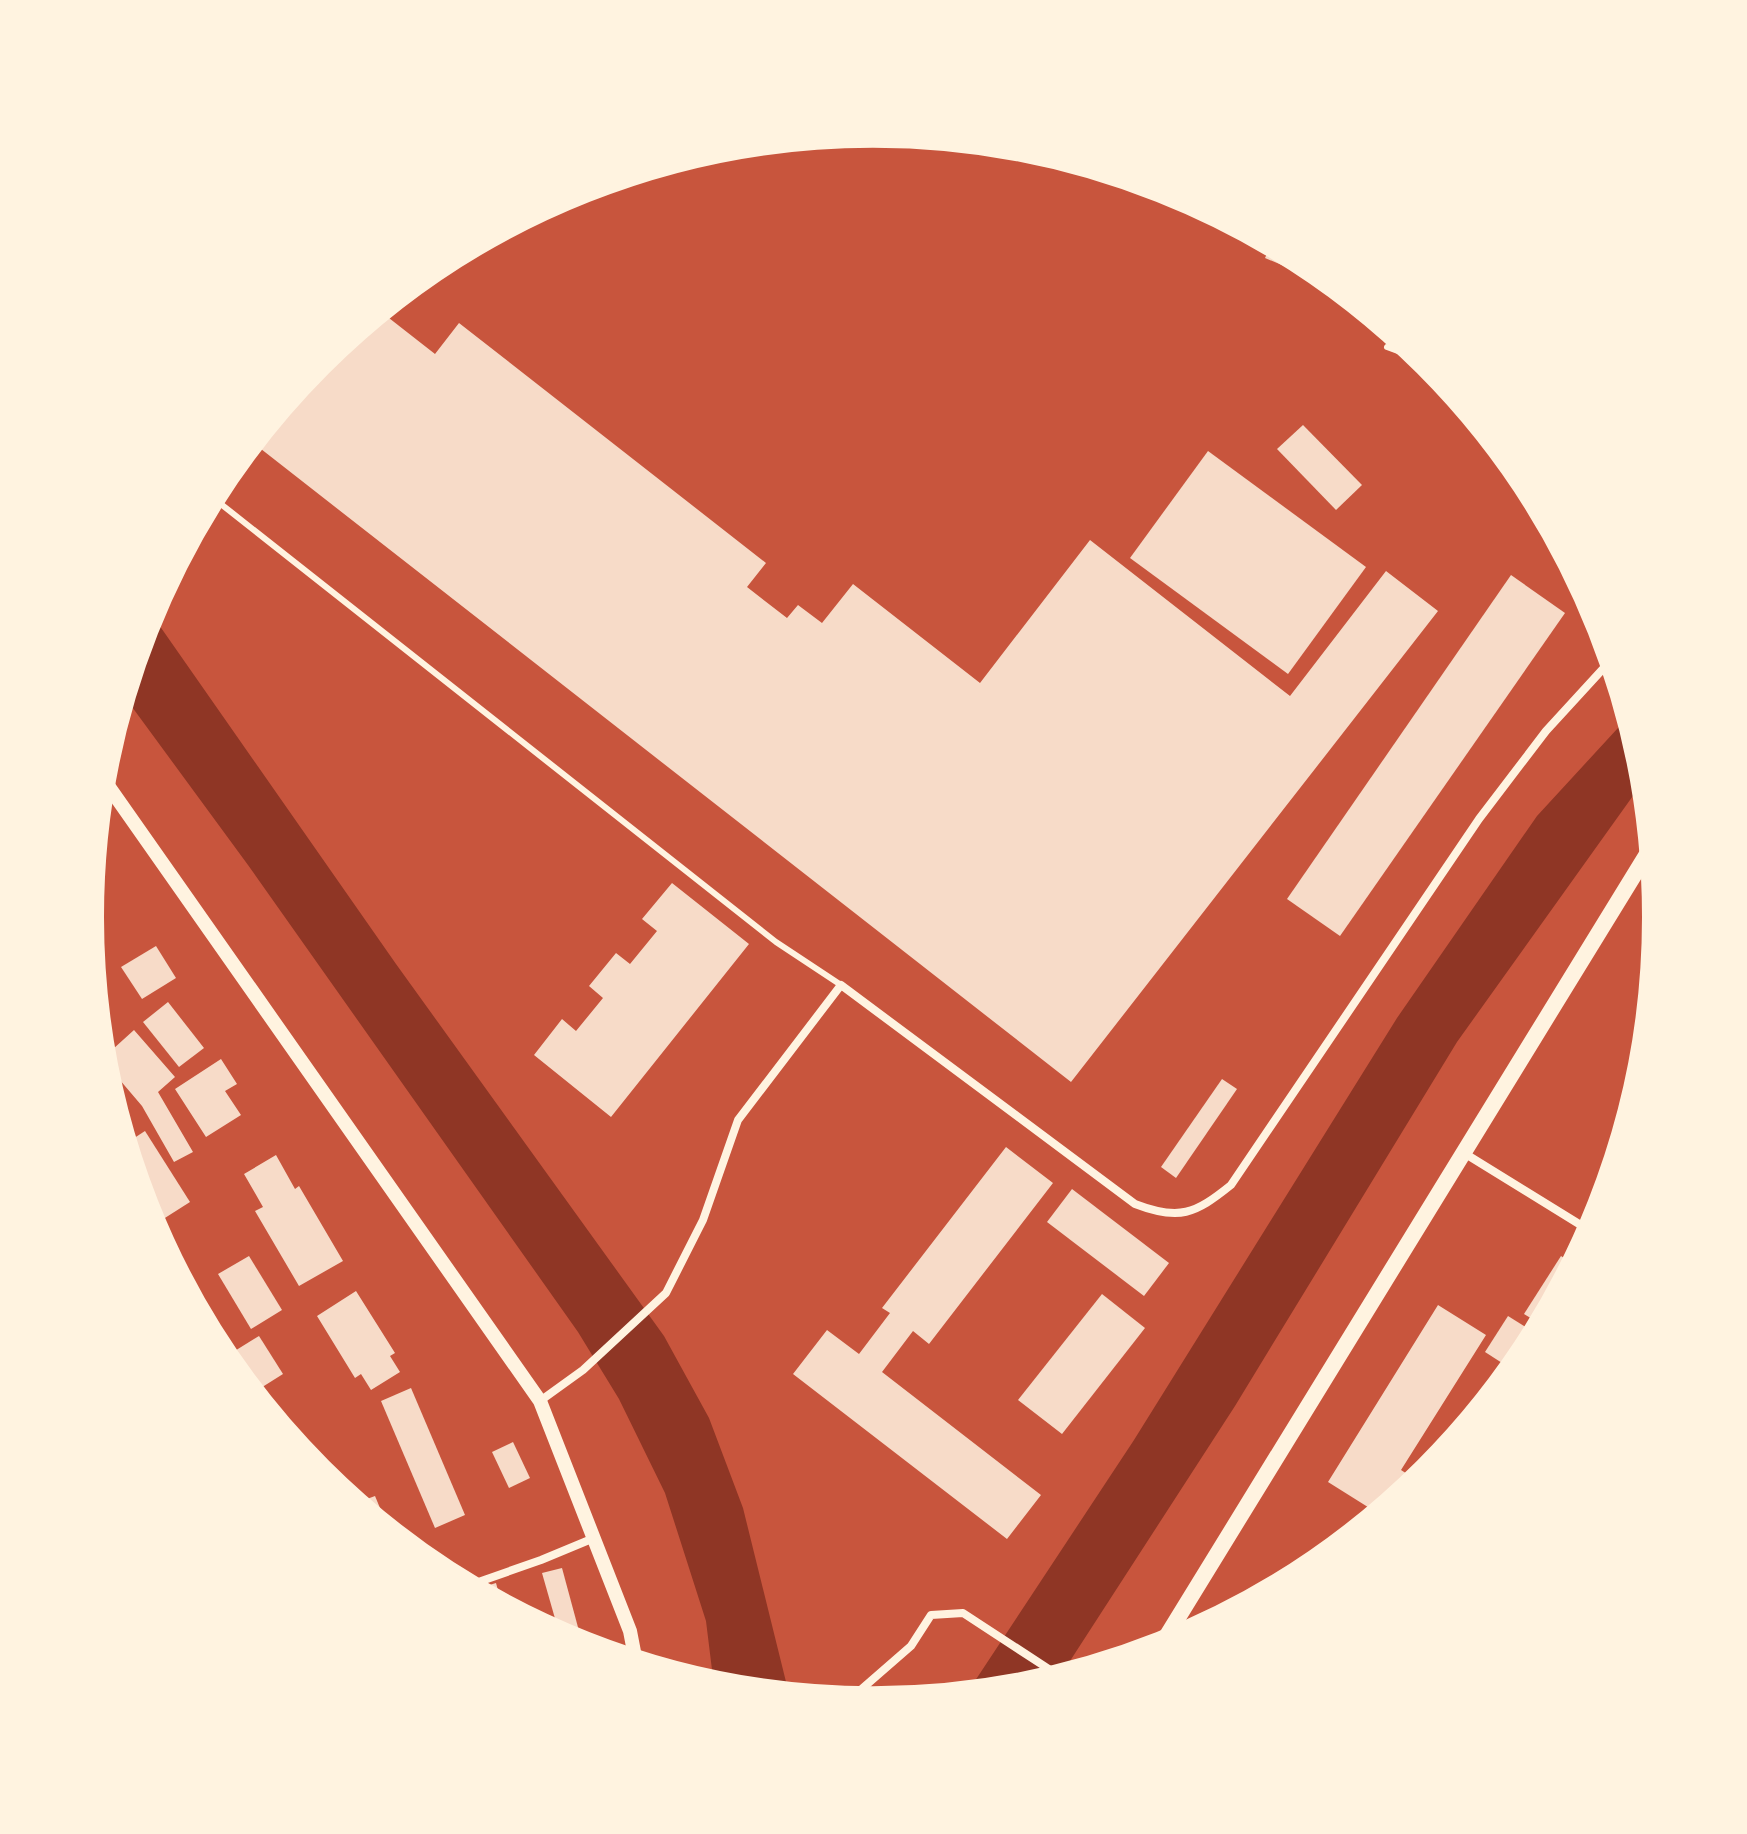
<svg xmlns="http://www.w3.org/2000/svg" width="1747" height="1834" viewBox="0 0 1747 1834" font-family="Inter,sans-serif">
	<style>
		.water { fill: #8f3625 }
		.building { fill: #f7dbc8 }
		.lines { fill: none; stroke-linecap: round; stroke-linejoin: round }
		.service { stroke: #fff3e0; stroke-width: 6 }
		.minor { stroke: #fff3e0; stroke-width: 8 }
		.tertiary { stroke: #fff3e0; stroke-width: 14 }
		.secondary { stroke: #fff3e0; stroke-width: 16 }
		.rim { fill: none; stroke: #fff3e0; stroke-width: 4 }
	</style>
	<rect width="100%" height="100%" fill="#c8553d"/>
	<g class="water">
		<polygon points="150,612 396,964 664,1336 709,1418 743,1508 789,1694 714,1686 706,1621 665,1493 619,1399 578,1332 248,865 124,696"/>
		<polygon points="1629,716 1644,764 1645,779 1457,1042 1235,1406 1059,1678 1026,1687 967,1693 1134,1440 1397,1018 1537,816"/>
	</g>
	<g class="building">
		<polygon points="1272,243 1310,264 1341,290 1265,258"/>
		<polygon points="380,311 435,354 459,323 766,563 747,587 787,618 798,605 822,623 853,584 980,683 1090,540 1290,696 1386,571 1438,611 1071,1082 252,442 318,361"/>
		<polygon points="1303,425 1362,485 1336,510 1277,449"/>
		<polygon points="1208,451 1366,567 1288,674 1130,558"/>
		<polygon points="1511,575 1565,613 1340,936 1287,899"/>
		<polygon points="672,883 749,944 611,1117 534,1055 562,1019 576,1031 603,998 589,986 616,953 630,964 657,931 642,919"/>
		<polygon points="156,946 176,978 142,999 121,967"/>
		<polygon points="168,1002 204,1048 179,1067 143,1022"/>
		<polygon points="134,1030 175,1077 158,1092 193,1152 174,1162 142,1106 102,1059"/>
		<polygon points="221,1059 237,1084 225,1091 241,1115 206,1137 175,1089"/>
		<polygon points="1222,1079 1237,1089 1176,1178 1161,1167"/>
		<polygon points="145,1131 190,1202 157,1223 142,1199 125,1144"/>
		<polygon points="1006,1147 1053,1183 929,1344 913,1331 882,1372 1041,1495 1007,1539 793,1374 827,1330 859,1354 890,1313 882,1308"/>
		<polygon points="276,1155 295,1189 299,1186 343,1261 299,1286 255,1211 263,1207 244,1174"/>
		<polygon points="1617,1156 1618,1157 1605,1200 1594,1193"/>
		<polygon points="1072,1189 1169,1263 1144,1296 1047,1222"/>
		<polygon points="249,1256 282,1310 251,1329 218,1274"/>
		<polygon points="1561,1256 1574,1265 1542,1325 1524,1314"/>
		<polygon points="356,1291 395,1353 390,1356 400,1372 371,1390 361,1374 355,1378 317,1316"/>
		<polygon points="1102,1294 1145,1328 1062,1434 1018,1400"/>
		<polygon points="1438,1305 1486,1335 1401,1470 1418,1481 1379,1514 1328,1482"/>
		<polygon points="1508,1316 1537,1334 1526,1354 1513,1370 1485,1352"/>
		<polygon points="259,1336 283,1374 253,1393 225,1357"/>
		<polygon points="411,1388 465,1515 435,1528 381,1401"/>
		<polygon points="513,1442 530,1478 509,1488 492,1452"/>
		<polygon points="375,1496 390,1532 356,1503"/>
		<polygon points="562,1568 579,1631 560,1636 542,1573"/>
		<polygon points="496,1583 502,1605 473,1590"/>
	</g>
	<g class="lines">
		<g class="service">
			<polyline points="1387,347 1422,360 1425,358"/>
			<polyline points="212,497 776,942 841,985"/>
		</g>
		<g class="minor">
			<polyline points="1464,1153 1592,1232"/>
			<path d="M540 1401 583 1370 666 1293 703 1220 738 1120 841 985 1135 1204C1179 1221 1195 1214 1231 1185L1479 819 1546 731 1612 659"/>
			<polyline points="467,1586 541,1560 594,1538"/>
			<polyline points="849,1700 911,1646 931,1615 963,1613 1061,1677"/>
		</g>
		<polyline class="tertiary" points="102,777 540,1401 630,1631 636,1662"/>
		<polyline class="secondary" points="1160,1647 1652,846"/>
	</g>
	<path d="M0 0H1747V1834H0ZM102 917a771 771 0 1 1 1542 0a771 771 0 1 1-1542 0Z" fill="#fff3e0" fill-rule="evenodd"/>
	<path class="rim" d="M102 917a771 771 0 1 1 1542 0a771 771 0 1 1-1542 0Z"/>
</svg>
